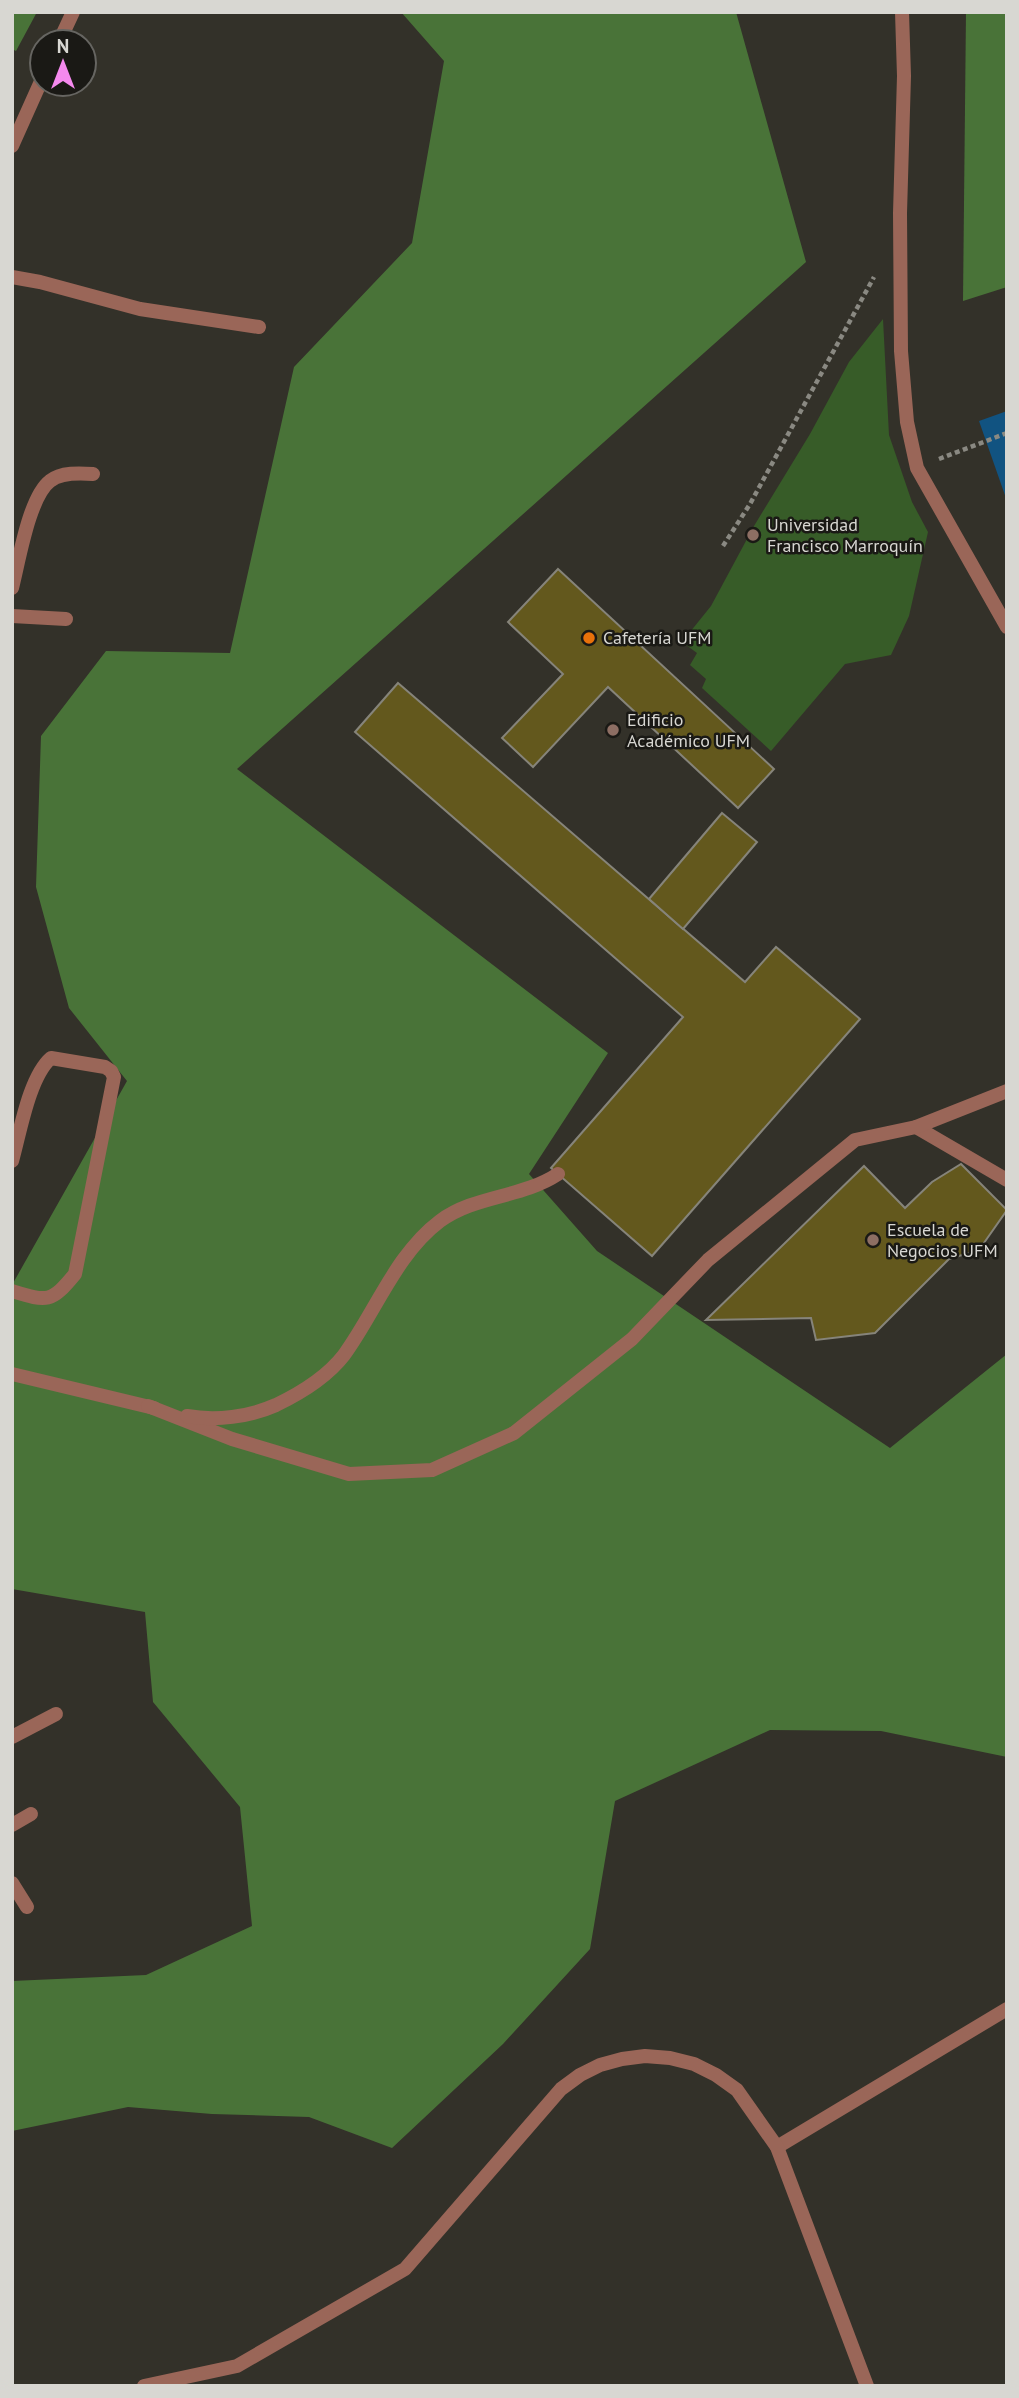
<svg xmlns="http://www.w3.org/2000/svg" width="1019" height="2398" viewBox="0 0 1019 2398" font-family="'PT Sans',sans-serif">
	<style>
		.green { fill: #375c28 }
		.forest { fill: #497338 }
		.water { fill: #115381 }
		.building { fill: #63581d; stroke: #86847a; stroke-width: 2 }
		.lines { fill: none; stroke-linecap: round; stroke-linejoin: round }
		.path { stroke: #8a8982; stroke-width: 4.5; stroke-dasharray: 5 3.5; stroke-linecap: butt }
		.service { stroke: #9a6658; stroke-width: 14 }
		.minor { stroke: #9a6658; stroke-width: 14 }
		.education-dot { fill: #8d6e63; stroke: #1a1915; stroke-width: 2.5 }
		.food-dot { fill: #e8710a; stroke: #1a1915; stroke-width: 2.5 }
		.labels { text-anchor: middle; stroke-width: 5; stroke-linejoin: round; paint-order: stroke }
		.poi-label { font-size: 18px; fill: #d8d7d2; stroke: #1a1915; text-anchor: start }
	</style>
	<rect width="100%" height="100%" fill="#333129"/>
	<polygon class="green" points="883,319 889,435 912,502 928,532 909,616 891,655 845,664 771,751 702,688 706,679 690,665 697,653 682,642 711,606 754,526 810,434 849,362"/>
	<g class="forest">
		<polygon points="12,12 37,12 16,51 12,49"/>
		<polygon points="401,12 736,12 806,262 237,769 608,1053 529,1174 597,1251 890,1448 1007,1354 1007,1757 881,1731 770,1730 615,1801 590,1949 503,2044 392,2148 309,2117 212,2114 128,2107 12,2131 12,1981 146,1975 252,1926 240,1807 153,1702 145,1612 12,1589 12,1285 127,1081 69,1008 36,887 41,736 106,651 230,653 294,367 412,243 444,61"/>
		<polygon points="966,12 1007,12 1007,287 963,301"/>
	</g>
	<polygon class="water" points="1007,411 1007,501 979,421"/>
	<g class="building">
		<polygon points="558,569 774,769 738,808 608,687 533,767 502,738 563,674 508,622"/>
		<polygon points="398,683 745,982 776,947 860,1019 652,1256 551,1168 683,1017 355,732"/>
		<polygon points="722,813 757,842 683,929 649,899"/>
		<polygon points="961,1164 1007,1210 979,1250 949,1259 875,1333 816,1340 811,1318 706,1320 864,1166 905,1208 932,1182"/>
	</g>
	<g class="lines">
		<g class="path">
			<polyline points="939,459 1007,433"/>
			<polyline points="723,546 750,504 874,277"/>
		</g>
		<g class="service">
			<polyline points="902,12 904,76 900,213 901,351 907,422 917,468 1007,627"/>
			<polyline points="59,42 73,12"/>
			<polyline points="12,146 42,79"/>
			<polyline points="12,277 40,282 140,309 259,327"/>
			<path d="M12 588C19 561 29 497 50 481 61 472 80 473 93 474"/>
			<polyline points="12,616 66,619"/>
			<polyline points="916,1127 1007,1180"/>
			<path d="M12 1161C20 1133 29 1077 51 1058L105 1067 111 1071 114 1077 75 1274C51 1303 48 1302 12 1291"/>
			<polyline points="12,1374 154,1408"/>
			<polyline points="148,1406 232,1439 349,1474 432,1470 514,1433 632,1339 708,1260 855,1140 916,1127 1007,1091"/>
			<path d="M187 1416C216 1421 249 1417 276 1405 301 1393 327 1377 344 1355 376 1311 396 1254 440 1221 475 1195 522 1198 558 1174"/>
			<polyline points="777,2147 1007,2009"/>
		</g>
		<g class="minor">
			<polyline points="12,1737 56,1714"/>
			<polyline points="12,1825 31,1814"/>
			<polyline points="12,1883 27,1907"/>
			<polyline points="144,2386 237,2366 405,2269 561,2089 580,2075 600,2065 622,2059 645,2056 670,2058 694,2064 716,2075 737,2090 777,2147 867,2386"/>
		</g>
	</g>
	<g class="education-dot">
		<circle cx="753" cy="535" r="7"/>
		<circle cx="613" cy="730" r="7"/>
		<circle cx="873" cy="1240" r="7"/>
	</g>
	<circle class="food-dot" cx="589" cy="638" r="7"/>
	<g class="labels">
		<g class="poi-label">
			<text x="767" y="531">Universidad<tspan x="767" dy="21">Francisco Marroquín</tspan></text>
			<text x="603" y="644">Cafetería UFM</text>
			<text x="627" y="726">Edificio<tspan x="627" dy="21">Académico UFM</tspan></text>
			<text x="887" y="1236">Escuela de<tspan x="887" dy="21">Negocios UFM</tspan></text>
		</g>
	</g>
	<rect width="1019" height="2398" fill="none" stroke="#d8d7d2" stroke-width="28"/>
	<g transform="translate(63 63)"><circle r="33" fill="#1a1915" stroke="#666561" stroke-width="2"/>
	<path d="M0-5L12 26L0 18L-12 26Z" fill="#f589ee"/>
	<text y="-10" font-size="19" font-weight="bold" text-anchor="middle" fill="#d8d7d2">N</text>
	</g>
</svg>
